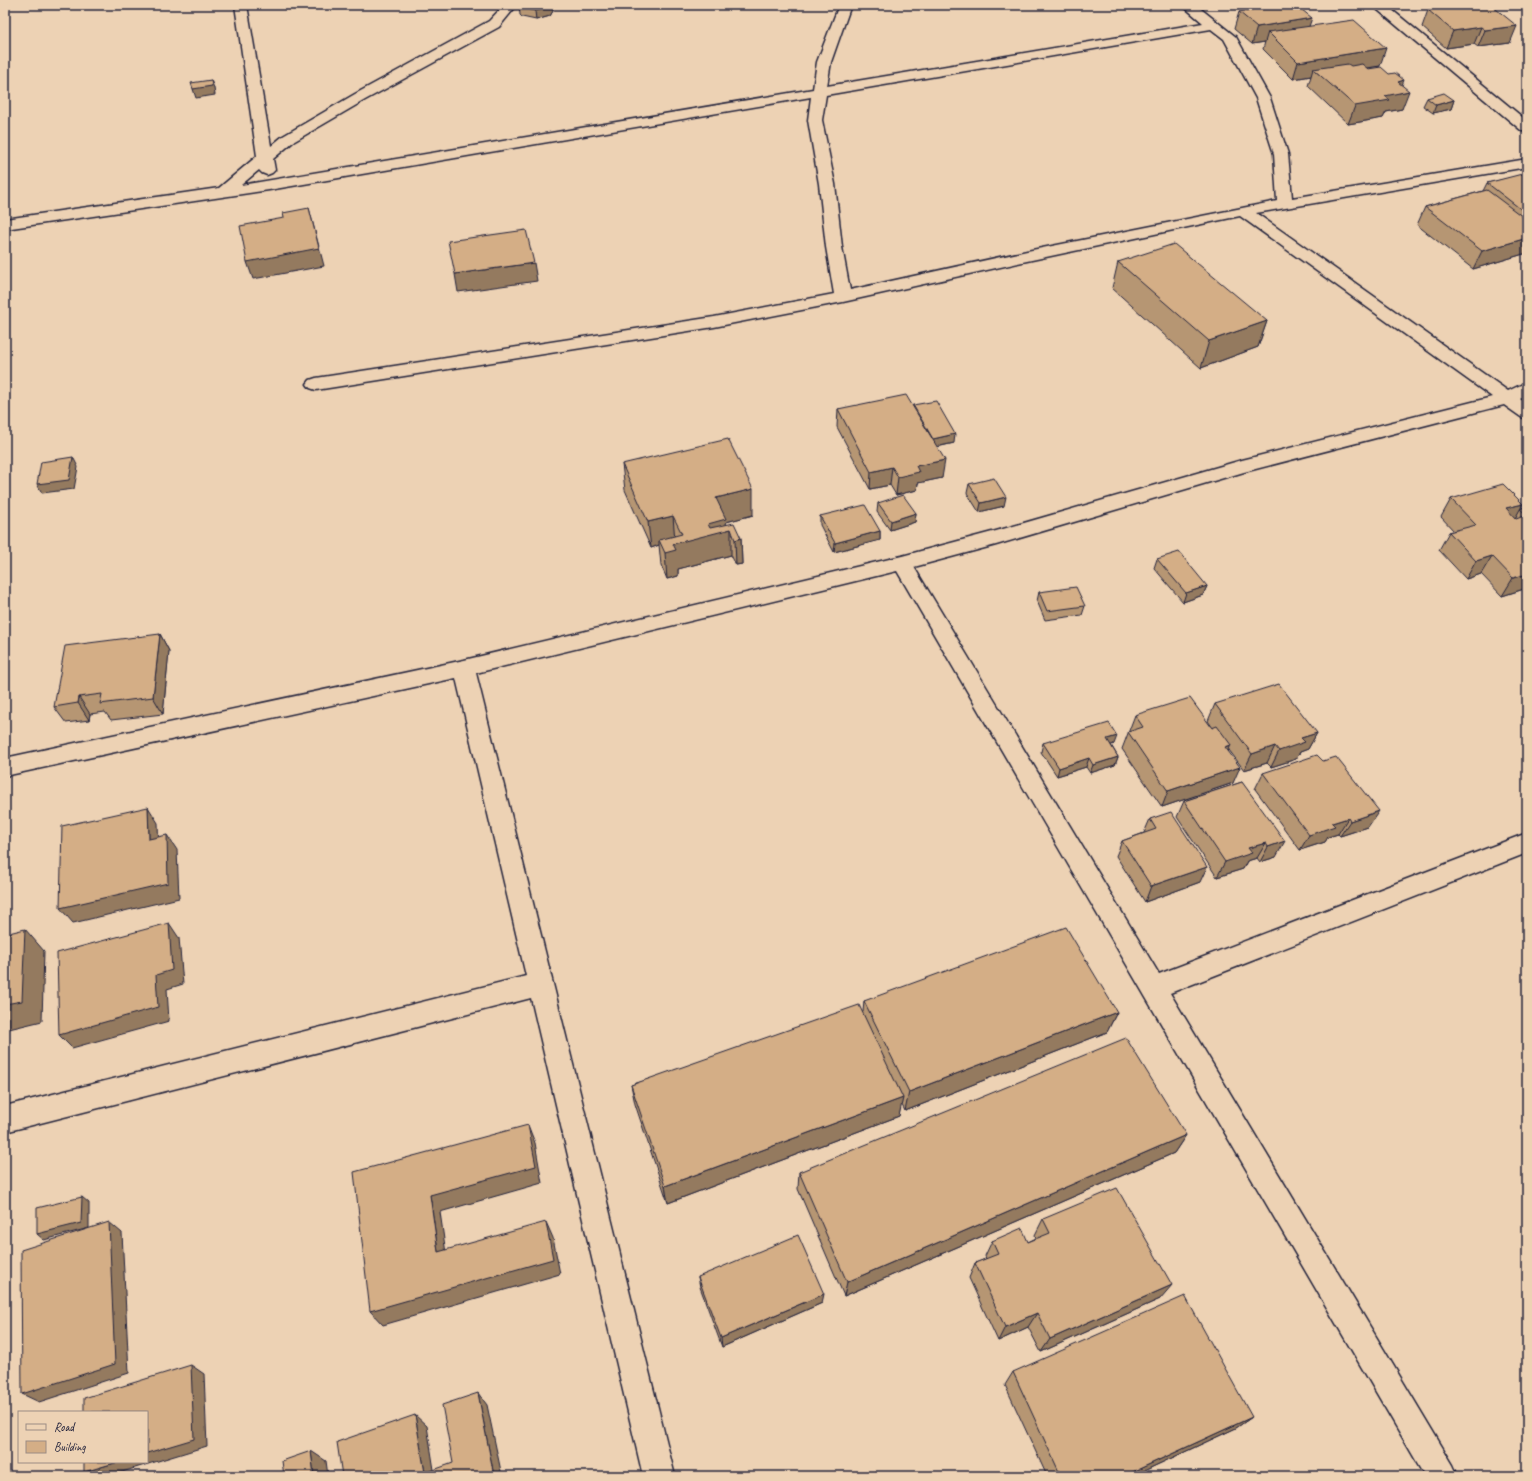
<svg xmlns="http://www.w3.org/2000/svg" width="1532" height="1481" viewBox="0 0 1532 1481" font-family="Caveat,sans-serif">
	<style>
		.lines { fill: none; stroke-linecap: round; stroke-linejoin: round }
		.minor-casing { stroke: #22223b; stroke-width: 3 }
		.minor { fill: #edd2b4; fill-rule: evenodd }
		.wall { fill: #b69673; stroke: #22223b }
		.shaded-wall { fill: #947a5e; stroke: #22223b }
		.building { fill: #d4ae86; stroke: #22223b }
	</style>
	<rect width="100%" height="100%" fill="#edd2b4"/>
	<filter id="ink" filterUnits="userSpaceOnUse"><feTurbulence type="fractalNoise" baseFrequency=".025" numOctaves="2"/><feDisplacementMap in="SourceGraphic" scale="8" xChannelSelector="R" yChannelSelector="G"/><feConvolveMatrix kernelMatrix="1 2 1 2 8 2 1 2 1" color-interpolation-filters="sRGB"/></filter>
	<g filter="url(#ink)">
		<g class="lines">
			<defs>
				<g id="minor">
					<path d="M235 5H247L271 146 283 136 355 94 489 21 504 5H517L499 27 365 100 293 142 273 159 275 170 272 173 267 175 262 173 259 170 241 185 813 89 817 62 839 5H851L831 62 827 86 1203 23 1182 5H1196L1236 37 1270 98 1288 154 1292 198 1527 159V167L1256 213 1508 391 1527 382V395L1520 399 1527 404V419L1521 417 1504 405 1244 472 996 545 914 567 1159 974 1527 833V853L1170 993 1453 1465 1458 1476H1425L897 571 476 673 675 1476H643L531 998 5 1132V1106L526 976 456 678 5 776V758L464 660 902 556 996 531 1242 460 1492 397 1240 216 1027 261 843 302 714 327 316 390 310 388 307 384 310 380 316 378 714 317 834 294 826 247 819 184 808 120 811 97 269 190 5 229V219L219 188 257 156ZM1211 29 1224 39 1256 98 1274 154 1277 201 1027 251 850 290 842 247 835 184 822 120 826 95Z"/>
					<polygon points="1372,5 1386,5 1527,121 1527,132 1522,131"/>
				</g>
			</defs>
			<use href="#minor" class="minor-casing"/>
			<use href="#minor" class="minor"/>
		</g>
		<g class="wall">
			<polygon points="519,5 552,5 553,11 550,16 536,20 522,17 520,15"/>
			<polygon points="1464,5 1510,43 1478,47 1474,44 1446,48 1422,27 1428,10"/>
			<polygon points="1239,12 1309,26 1380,66 1366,68 1368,69 1402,85 1402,109 1386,112 1383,118 1348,124 1308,86 1311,76 1293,79 1263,49 1265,42 1252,44 1234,29"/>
			<polygon points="1427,98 1454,100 1451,109 1433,113 1423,106"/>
			<polygon points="1527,174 1527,253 1473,269 1417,225 1425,207 1483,191 1487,183"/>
			<polygon points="1118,262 1267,321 1258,347 1201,368 1112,288"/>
			<polygon points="913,405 954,443 937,447 942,478 918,483 917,490 896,495 890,485 870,489 837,427 838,409 913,407"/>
			<polygon points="622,464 753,515 726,522 726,524 741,538 742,564 736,565 731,555 678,569 678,576 667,579 661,565 659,545 651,548 625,490"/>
			<polygon points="969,484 1004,506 979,512 967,493"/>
			<polygon points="1451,499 1520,509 1527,506 1527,588 1502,596 1481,574 1466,579 1439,550 1449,532 1454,531 1441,517"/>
			<polygon points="878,503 916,513 915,522 890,530 877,512"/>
			<polygon points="820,516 880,531 880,540 834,552 820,525"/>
			<polygon points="1157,559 1207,586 1203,595 1183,602 1154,568"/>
			<polygon points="1039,592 1085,606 1082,615 1045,620 1037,601"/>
			<polygon points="160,634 169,651 163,714 111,720 105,712 90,714 89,720 66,723 54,707"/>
			<polygon points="1215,704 1317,733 1308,749 1300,752 1296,759 1271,767 1267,763 1244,770 1229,750 1228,751 1233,783 1162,807 1122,749 1135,715 1212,728 1213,728 1208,721"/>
			<polygon points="1043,743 1114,744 1111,745 1118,757 1115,765 1090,773 1086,767 1057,776 1041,752"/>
			<polygon points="1263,773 1368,827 1340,836 1338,834 1328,837 1325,842 1300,850 1255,789"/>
			<polygon points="1242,782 1276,857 1260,862 1257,858 1247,861 1243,869 1217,877 1177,817 1184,801"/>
			<polygon points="1150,819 1200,882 1145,902 1116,856 1122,841 1144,833"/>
			<polygon points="864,1001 1117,1012 1107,1032 905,1111 901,1103 899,1116 668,1203 635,1104 631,1085 863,1012"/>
			<polygon points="1186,1135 1174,1153 844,1296 798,1189 799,1172"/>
			<polygon points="1043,1219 1160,1299 1041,1352 1028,1327 998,1341 969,1278 975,1263 986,1259 985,1256 992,1241 1028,1242 1036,1238 1035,1235"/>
			<polygon points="698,1277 822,1303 722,1347 700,1287"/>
			<polygon points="1013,1372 1252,1417 1236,1428 1133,1476 1047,1476 1005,1385"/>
		</g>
		<g class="shaded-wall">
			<polygon points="550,5 552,5 553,11 550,16 536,20 535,11"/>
			<polygon points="1312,18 1306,35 1268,32 1265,42 1252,44 1257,27"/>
			<polygon points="1517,26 1510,43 1478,47 1485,30"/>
			<polygon points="1481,27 1474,44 1446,48 1453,31"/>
			<polygon points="1386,48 1380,66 1320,75 1313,69 1311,76 1293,79 1298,62"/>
			<polygon points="211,80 214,88 215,95 196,98 193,89"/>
			<polygon points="1404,80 1399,93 1409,91 1402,109 1386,112 1383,118 1348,124 1355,106 1398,82"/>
			<polygon points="1454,100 1451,109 1433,113 1436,105"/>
			<polygon points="309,208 324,266 253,279 247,262"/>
			<polygon points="1527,238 1527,253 1473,269 1482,251"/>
			<polygon points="534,263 537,281 458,292 455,274"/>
			<polygon points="1267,321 1258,347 1201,368 1209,341"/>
			<polygon points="955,434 954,443 931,448 933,439"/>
			<polygon points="73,457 78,467 74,489 42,493 37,484"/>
			<polygon points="945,460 942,478 918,483 917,490 896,495 898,477 916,466"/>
			<polygon points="892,467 890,485 870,489 871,472"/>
			<polygon points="753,489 753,515 726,522 727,530 731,529 731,555 678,569 678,576 667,579 665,553 673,544 708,524 716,498"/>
			<polygon points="1006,497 1004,506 979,512 981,503"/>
			<polygon points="1523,504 1513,522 1506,508"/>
			<polygon points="916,513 915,522 890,530 891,521"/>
			<polygon points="673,516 675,541 659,540 659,545 651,548 648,522"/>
			<polygon points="880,531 880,540 834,552 835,543"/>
			<polygon points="741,538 742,564 736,565 735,540"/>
			<polygon points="1492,556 1481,574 1466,579 1476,561"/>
			<polygon points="1527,574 1527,588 1502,596 1513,578"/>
			<polygon points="1207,586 1203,595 1183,602 1186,593"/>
			<polygon points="160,634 169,651 163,714 153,697"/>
			<polygon points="79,697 90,714 89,720 78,703"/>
			<polygon points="1317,733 1308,749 1300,752 1296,759 1271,767 1279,751 1301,738"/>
			<polygon points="1117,736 1114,744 1104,748 1107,739"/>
			<polygon points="1231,745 1223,762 1225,747"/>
			<polygon points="1275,746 1267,763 1244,770 1252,754"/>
			<polygon points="1118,757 1115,765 1090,773 1093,765"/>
			<polygon points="1089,758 1086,767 1057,776 1059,768"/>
			<polygon points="1240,767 1233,783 1162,807 1168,791"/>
			<polygon points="148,807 158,823 159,854 149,839"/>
			<polygon points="1379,811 1368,827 1340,836 1350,821"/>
			<polygon points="1348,818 1338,834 1328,837 1325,842 1300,850 1309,835 1332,823"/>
			<polygon points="167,835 177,850 179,898 73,923 60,908"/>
			<polygon points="1285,841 1276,857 1260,862 1268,847"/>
			<polygon points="1266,843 1257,858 1247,861 1243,869 1217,877 1225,862 1248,848"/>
			<polygon points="1207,867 1200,882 1145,902 1151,886"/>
			<polygon points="169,923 179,938 183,984 167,989 169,1021 72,1048 59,1035 156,975"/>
			<polygon points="25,929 44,951 42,1021 5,1030 5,1004"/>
			<polygon points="1117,1012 1107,1032 905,1111 909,1092"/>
			<polygon points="903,1098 899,1116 668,1203 665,1186"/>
			<polygon points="528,1125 535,1143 542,1183 440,1212 448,1267 438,1252 430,1195"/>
			<polygon points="1186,1135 1174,1153 844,1296 847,1282"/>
			<polygon points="82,1197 89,1203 89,1228 44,1240 37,1234"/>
			<polygon points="109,1222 122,1233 129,1373 39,1402 22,1394"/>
			<polygon points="546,1222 553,1238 560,1274 383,1325 370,1311"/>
			<polygon points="1172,1285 1160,1299 1041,1352 1050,1339"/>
			<polygon points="824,1294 822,1303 722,1347 721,1338"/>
			<polygon points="1037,1313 1028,1327 998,1341 1005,1327"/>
			<polygon points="191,1365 204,1374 207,1446 109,1476 92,1476 84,1472 118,1462 147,1462 147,1453"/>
			<polygon points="478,1393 487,1405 502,1476 494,1476"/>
			<polygon points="415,1415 427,1426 435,1476 425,1473"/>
			<polygon points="1252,1417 1236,1428 1133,1476 1124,1476"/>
			<polygon points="311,1451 326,1461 328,1476 314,1476"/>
		</g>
		<g class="building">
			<polygon points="519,5 550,5 549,7 535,11 521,8 519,6"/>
			<polygon points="1279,5 1296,5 1312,18 1257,27 1239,12"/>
			<polygon points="1464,5 1491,5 1517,26 1485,30 1481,27 1453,31 1428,10"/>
			<polygon points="1354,20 1386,48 1298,62 1268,32"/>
			<polygon points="1348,64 1351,66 1362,64 1368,69 1381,67 1389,74 1395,73 1404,80 1398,82 1409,91 1385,96 1390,100 1355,106 1313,69"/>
			<polygon points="211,80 212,86 193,89 191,83"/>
			<polygon points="1444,93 1454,100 1436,105 1427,98"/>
			<polygon points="1526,173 1527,174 1527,214 1487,183"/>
			<polygon points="1487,190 1527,220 1527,238 1482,251 1425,207"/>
			<polygon points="309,208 319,248 247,262 240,226 284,218 283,213"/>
			<polygon points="526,230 534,263 455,274 448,241"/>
			<polygon points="1174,244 1267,321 1209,341 1118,262"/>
			<polygon points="906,395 945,460 916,466 919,472 898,477 892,467 871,472 838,409"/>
			<polygon points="936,401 955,434 933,439 913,405"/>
			<polygon points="728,439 753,489 716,498 726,519 708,524 710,528 734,523 741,538 735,540 731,529 673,544 676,550 665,553 659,540 682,534 673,516 648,522 622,464"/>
			<polygon points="73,457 69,480 37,484 41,462"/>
			<polygon points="994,478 1006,497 981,503 969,484"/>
			<polygon points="1503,484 1523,504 1506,508 1516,519 1527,515 1527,574 1513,578 1492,556 1476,561 1449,532 1476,525 1451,499"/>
			<polygon points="903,495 916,513 891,521 878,503"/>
			<polygon points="865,505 880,531 835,543 820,516"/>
			<polygon points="1527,506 1527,515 1520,509"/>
			<polygon points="1179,552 1207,586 1186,593 1157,559"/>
			<polygon points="1076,587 1085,606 1047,611 1039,592"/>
			<polygon points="160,634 153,697 100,704 102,694 79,697 78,703 54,707 65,646"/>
			<polygon points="1279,684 1317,733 1301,738 1305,742 1279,751 1275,746 1252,754 1215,704"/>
			<polygon points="1190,698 1212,728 1217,726 1231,745 1225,747 1240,767 1168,791 1128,732 1143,727 1135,715"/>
			<polygon points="1109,723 1117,736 1107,739 1118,757 1093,765 1089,758 1059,768 1043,743"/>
			<polygon points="1317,755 1323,761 1336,757 1379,811 1350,821 1348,818 1332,823 1335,826 1309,835 1263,773"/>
			<polygon points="1242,782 1285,841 1268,847 1266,843 1248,848 1252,853 1225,862 1184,801"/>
			<polygon points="148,807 149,839 167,835 168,883 60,908 62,826"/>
			<polygon points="1171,812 1207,867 1151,886 1122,841 1156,829 1150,819"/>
			<polygon points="169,923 172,970 156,975 158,1007 59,1035 57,953"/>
			<polygon points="1066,927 1117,1012 909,1092 864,1001"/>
			<polygon points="25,929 22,1001 5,1004 5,934"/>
			<polygon points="859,1005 903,1098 665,1186 631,1085"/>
			<polygon points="1126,1038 1186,1135 847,1282 799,1172"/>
			<polygon points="528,1125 536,1166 430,1195 438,1252 546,1222 553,1259 370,1311 354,1172"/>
			<polygon points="1117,1188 1172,1285 1050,1339 1037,1313 1005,1327 975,1263 998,1254 992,1241 1022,1228 1028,1242 1050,1233 1043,1219"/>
			<polygon points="82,1197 81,1223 37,1234 37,1208"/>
			<polygon points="109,1222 115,1364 22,1394 21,1250"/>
			<polygon points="798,1235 824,1294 721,1338 698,1277"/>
			<polygon points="1185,1296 1252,1417 1124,1476 1061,1476 1013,1372"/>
			<polygon points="191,1365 194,1439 147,1453 147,1412 84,1412 84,1398"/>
			<polygon points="478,1393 494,1476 342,1476 337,1442 415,1415 425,1473 453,1463 442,1405"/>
			<polygon points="311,1451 314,1476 284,1476 282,1461"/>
			<polygon points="84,1462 118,1462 84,1472"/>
		</g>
	</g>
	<rect width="1532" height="1481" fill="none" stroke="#edd2b4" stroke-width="20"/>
	<rect x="10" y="10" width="1512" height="1461" fill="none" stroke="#22223b" stroke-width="1.5" filter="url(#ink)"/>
	<rect x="18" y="1411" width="130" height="52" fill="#edd2b4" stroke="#9c8c84"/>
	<rect x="26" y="1424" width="20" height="6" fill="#edd2b4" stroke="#9c8c84"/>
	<text x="54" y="1431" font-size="12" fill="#22223b">Road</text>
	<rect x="26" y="1441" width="20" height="12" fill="#d4ae86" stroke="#9c8c84"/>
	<text x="54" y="1451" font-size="12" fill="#22223b">Building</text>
</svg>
